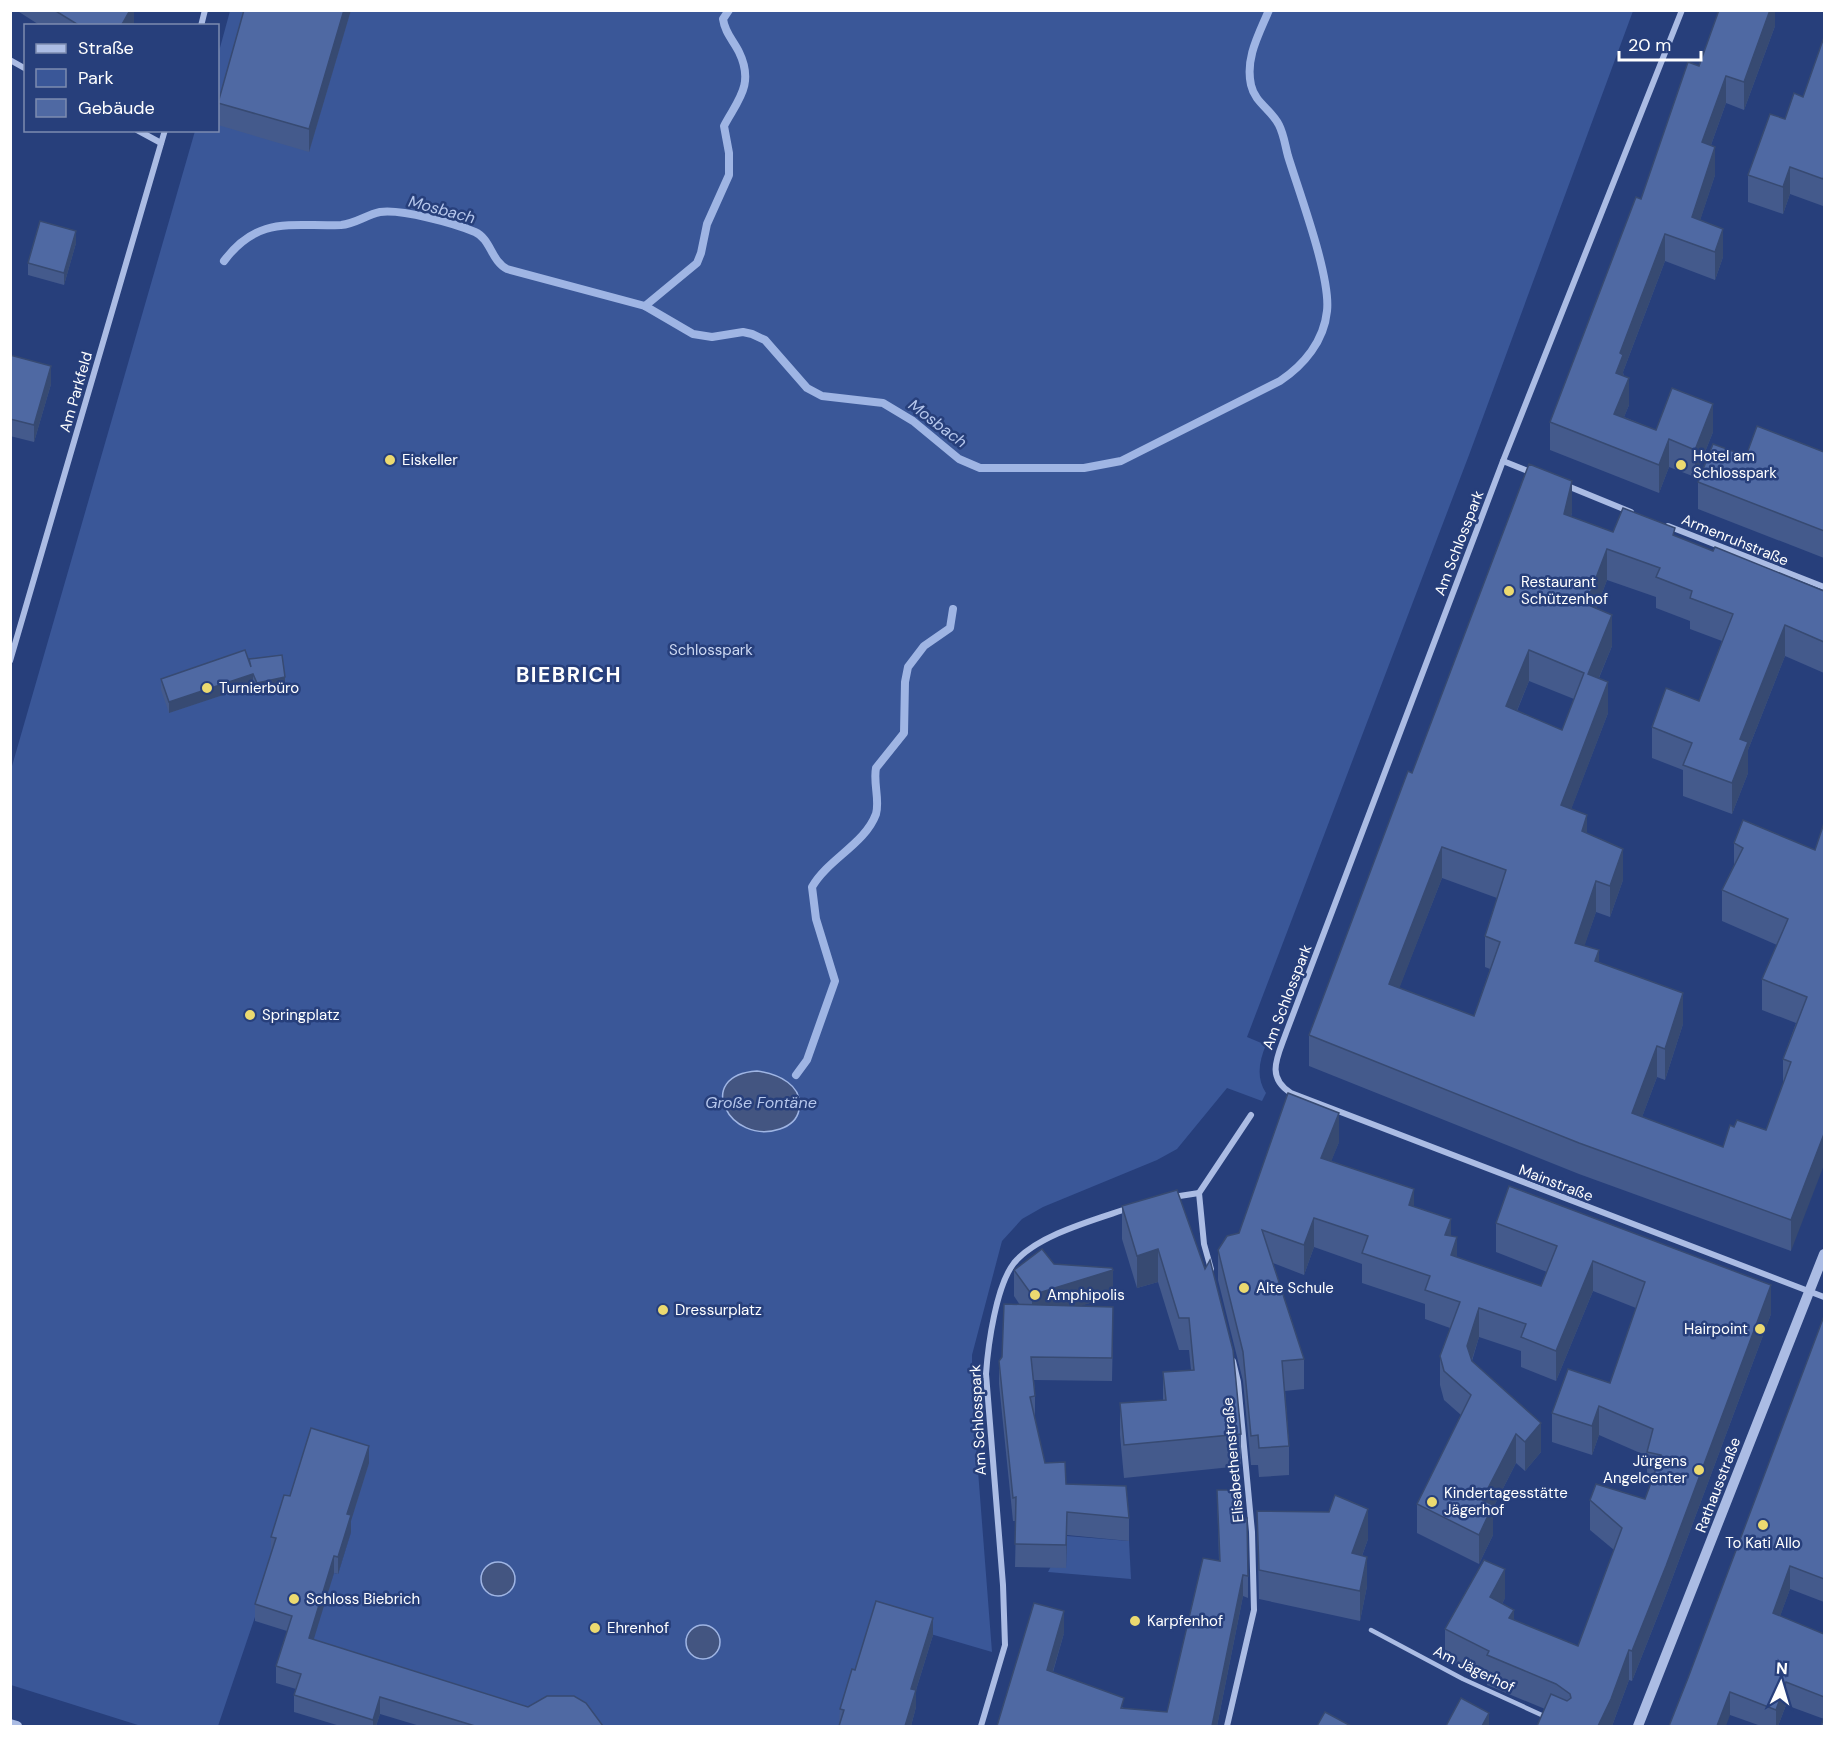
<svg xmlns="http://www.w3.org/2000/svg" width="1835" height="1737" viewBox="0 0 1835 1737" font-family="'DM Sans',sans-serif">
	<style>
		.green { fill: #3a5798 }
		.water { fill: #435581; stroke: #9fb5e4; stroke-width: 1.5 }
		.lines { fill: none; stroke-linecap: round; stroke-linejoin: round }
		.stream { stroke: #9fb5e4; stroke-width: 8 }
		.service { stroke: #abbce4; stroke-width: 4.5 }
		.minor { stroke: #abbce4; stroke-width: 6 }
		.tertiary { stroke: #abbce4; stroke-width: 10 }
		.wall { fill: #445a8c; fill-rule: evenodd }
		.shaded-wall { fill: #374a72 }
		.building { fill: #4f69a3; stroke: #374a72; stroke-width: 1.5; fill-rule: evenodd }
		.poi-dot { fill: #ecda70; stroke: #273f7b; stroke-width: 2 }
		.labels { text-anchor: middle; stroke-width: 5; stroke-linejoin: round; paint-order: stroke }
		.street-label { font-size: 15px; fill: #fff; stroke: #273f7b }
		.poi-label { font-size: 15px; fill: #fff; stroke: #273f7b; text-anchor: start }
		.park-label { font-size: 15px; fill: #cdd9f3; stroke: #273f7b }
		.water-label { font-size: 16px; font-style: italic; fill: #b6c7ec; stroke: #273f7b }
		.district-label { font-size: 21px; font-weight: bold; letter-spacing: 1.5px; fill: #fff; stroke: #273f7b }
	</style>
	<rect width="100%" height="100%" fill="#273f7b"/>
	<g class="green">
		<path d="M230 11H1633L1469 455 1247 1037 1266 1045C1259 1061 1256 1078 1266 1093L1262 1101 1227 1088 1177 1149 1157 1160 1043 1207 1022 1219 1002 1241 972 1355V1393L992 1652 876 1618 841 1726H591L547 1713 305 1654 334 1573 338 1574 351 1532 276 1555 218 1726H141L11 1685 10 773 195 131 218 130V55Z"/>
		<polygon points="1067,1536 1129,1541 1131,1579 1048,1572"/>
	</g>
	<g class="water">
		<path d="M757 1071C778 1074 804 1085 799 1110 797 1120 789 1126 780 1129 729 1146 693 1075 757 1071Z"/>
		<circle cx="498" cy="1579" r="17"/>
		<circle cx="703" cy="1642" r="17"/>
	</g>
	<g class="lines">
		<g class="stream">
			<path d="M224 261C258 215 292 227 341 225 355 224 366 215 380 212 402 209 454 223 475 232 491 239 491 261 507 269L645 306 693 334 712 337 743 332 752 334 765 340 807 388 822 396 883 403 913 421 959 459 980 468H1084L1121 461 1280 381C1304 365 1324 341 1327 311 1331 277 1299 192 1288 156 1285 145 1284 135 1279 125 1271 109 1255 103 1251 85 1245 58 1259 34 1269 10"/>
			<path d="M645 306 697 263 701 253 707 224 729 175V153L724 126C737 101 755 85 739 52 733 40 725 33 723 19L729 10"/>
			<path d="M796 1075 807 1060 835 981 816 919 812 887C828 859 865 844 876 814 880 800 873 783 876 768L904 733 905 682 908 667 924 646 950 628 953 609"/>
		</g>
		<polyline class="service" points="1371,1630 1463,1679 1546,1717"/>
		<g class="minor">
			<path d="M1682 10 1503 461 1286 1033C1278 1056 1265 1077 1291 1093L1824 1297"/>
			<polyline points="201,26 205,10"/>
			<polyline points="10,60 26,69"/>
			<polyline points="137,130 161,143"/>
			<polyline points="1503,461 1533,473"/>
			<polyline points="1565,485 1631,512"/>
			<polyline points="1668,526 1824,587"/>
			<polyline points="10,661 165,130"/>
			<polyline points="1199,1193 1204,1244 1211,1269"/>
			<polyline points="1173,1197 1199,1193 1251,1115"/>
			<path d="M981 1726 1005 1645 1003 1585 986 1374C988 1345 996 1286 1014 1263 1037 1235 1094 1220 1129 1208"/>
			<polyline points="1227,1726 1254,1610 1252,1532 1238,1382 1233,1361"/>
		</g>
		<g class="tertiary">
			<polyline points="10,1724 17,1726"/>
			<polyline points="1638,1726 1824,1254"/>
		</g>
	</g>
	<g class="wall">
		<polygon points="16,10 134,10 134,26 41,26"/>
		<polygon points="351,10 309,152 218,125 218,100"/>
		<polygon points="1775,10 1775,26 1744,110 1726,103 1711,145 1715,175 1700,220 1723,257 1715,280 1665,261 1623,372 1629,405 1624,417 1656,430 1713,432 1695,477 1669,467 1659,493 1550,450 1550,422 1641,199 1699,66"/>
		<polygon points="1824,37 1823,206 1790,194 1783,214 1748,202 1748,175 1785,119 1803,97"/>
		<polygon points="76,243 64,285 28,275 28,263"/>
		<polygon points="10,355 51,384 34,442 10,436"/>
		<polygon points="1824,452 1824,558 1698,509 1698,482 1746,456"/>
		<path d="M1572 512 1571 517 1613 532 1675 536 1713 551 1824 591V673L1785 656 1748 750V773L1732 814 1683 796V770L1652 758V727L1699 701 1722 641 1690 629V621L1656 608V597L1607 580 1596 609 1612 646 1599 678 1608 713 1571 809 1587 834 1623 880 1610 917 1596 912 1584 946 1599 962 1683 1024 1665 1080 1657 1077 1642 1117 1723 1147 1734 1127 1766 1130 1783 1084V1059L1796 1023 1762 1010V979L1777 945 1722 921V890L1734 865V843L1815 850 1824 823 1791 1251 1579 1174 1309 1066V1035L1412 773ZM1529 681 1574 699 1562 730 1517 711ZM1442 878 1497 898 1485 936V967L1490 969 1474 1016 1399 988Z"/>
		<polygon points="249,660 285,689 257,695 253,685 169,713 161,690 161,679"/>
		<polygon points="1339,1142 1331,1161 1414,1206 1451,1236 1457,1257 1541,1286 1547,1272 1496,1252 1496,1223 1771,1314 1666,1595 1632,1681 1629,1680 1612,1726 1537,1726 1545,1709 1487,1685 1487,1679 1445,1659 1445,1629 1505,1598 1502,1604 1514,1620 1578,1646 1614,1550 1590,1530 1590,1500 1645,1499 1651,1482 1647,1481 1647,1456 1599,1435 1592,1455 1552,1442 1552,1413 1610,1383 1636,1308 1593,1291 1556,1381 1521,1367 1521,1351 1479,1337 1472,1361 1541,1452 1525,1471 1516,1463 1493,1508 1493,1535 1479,1564 1417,1533 1417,1504 1461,1415 1444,1400 1440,1385 1440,1356 1450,1328 1425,1319 1425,1304 1362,1283 1362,1264 1314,1247 1304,1275 1273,1263 1304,1359 1304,1389 1285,1391 1289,1446 1289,1475 1259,1477 1258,1465 1251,1465 1243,1381 1218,1280 1218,1250 1239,1233"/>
		<polygon points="1177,1190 1241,1434 1241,1466 1124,1478 1120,1435 1120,1403 1163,1400 1163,1372 1191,1370 1189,1350 1179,1350 1158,1282 1137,1288 1122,1239 1122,1206"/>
		<polygon points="1054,1264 1113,1296 1079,1306 1113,1330 1112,1381 1034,1380 1035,1396 1035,1419 1045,1463 1066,1484 1129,1518 1129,1541 1067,1535 1066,1568 1015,1567 1016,1521 1013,1521 999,1384 999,1361 1002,1357 1020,1305 1014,1296 1014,1270"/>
		<polygon points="1824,1316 1824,1602 1790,1589 1780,1616 1824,1634 1824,1726 1824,1719 1786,1705 1778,1726 1761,1726 1730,1715 1688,1678"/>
		<polygon points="369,1463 351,1521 351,1532 338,1574 334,1573 313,1640 528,1707 603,1726 420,1726 380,1714 376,1726 340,1726 294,1712 294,1695 296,1689 276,1683 276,1666 287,1631 255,1621 255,1604 271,1553 271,1537 290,1496"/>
		<polygon points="1217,1490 1241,1518 1248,1576 1248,1598 1243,1596 1217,1726 997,1726 1064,1633 1053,1672 1124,1708 1167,1712 1219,1561"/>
		<polygon points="1257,1511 1368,1539 1362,1556 1367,1586 1360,1621 1259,1599"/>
		<polygon points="933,1635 916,1690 916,1707 911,1726 839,1726 840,1709 855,1670"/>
	</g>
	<g class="shaded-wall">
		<polygon points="130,10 134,10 134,26 121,26"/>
		<polygon points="344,10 351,10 309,152 309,129"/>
		<polygon points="1766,10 1775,10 1775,26 1744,110 1744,82"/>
		<polygon points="1726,76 1726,103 1702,170 1702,142"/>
		<polygon points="1715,147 1715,175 1692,245 1692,217"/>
		<polygon points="1790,167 1790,194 1783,214 1783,187"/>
		<polygon points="1824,176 1824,204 1823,206 1823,179"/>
		<polygon points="1723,229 1723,257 1715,280 1715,252"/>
		<polygon points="76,231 76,243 64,285 64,273"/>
		<polygon points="1665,234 1665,261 1623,372 1623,382 1616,373 1620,353"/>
		<polygon points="51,366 51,384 34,442 34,425"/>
		<polygon points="1629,378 1629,405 1614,441 1614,414"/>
		<polygon points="1713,404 1713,432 1695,477 1695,450"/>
		<polygon points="1669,439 1669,467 1659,493 1659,465"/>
		<polygon points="1572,481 1572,512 1564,545 1564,514"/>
		<polygon points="1607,549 1607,580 1586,635 1586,604"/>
		<polygon points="1612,615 1612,646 1588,704 1588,674"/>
		<polygon points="1785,625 1785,656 1748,750 1748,773 1732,814 1732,783 1740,739"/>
		<polygon points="1529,650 1529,681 1506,737 1506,706"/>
		<polygon points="253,674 253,685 169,713 169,702"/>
		<polygon points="285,677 285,689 257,695 257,683"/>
		<polygon points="1608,682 1608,713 1561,836 1561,805"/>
		<polygon points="1587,815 1587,846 1582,831"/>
		<polygon points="1442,847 1442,878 1389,1015 1389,984"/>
		<polygon points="1623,849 1623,880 1610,917 1610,886"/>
		<polygon points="1596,881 1596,912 1575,974 1575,943"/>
		<polygon points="1599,950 1599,981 1595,961"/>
		<polygon points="1683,993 1683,1024 1665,1080 1665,1049"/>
		<polygon points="1657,1046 1657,1077 1632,1144 1632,1113"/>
		<polygon points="1339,1113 1339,1142 1321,1187 1321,1158"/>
		<polygon points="1824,1134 1824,1165 1791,1251 1791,1220"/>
		<polygon points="1414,1189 1414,1219 1409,1205"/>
		<polygon points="1314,1218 1314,1247 1304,1275 1304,1245"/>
		<polygon points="1451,1219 1451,1248 1445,1235"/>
		<polygon points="1457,1237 1457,1267 1451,1255"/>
		<polygon points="1158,1249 1158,1282 1137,1288 1137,1256"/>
		<polygon points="1593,1261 1593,1291 1556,1381 1556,1351"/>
		<polygon points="1113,1270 1113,1296 1032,1321 1032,1295"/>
		<polygon points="1771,1285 1771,1314 1666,1595 1632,1681 1632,1651"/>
		<polygon points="1479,1308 1479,1337 1467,1375 1467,1346"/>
		<polygon points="1599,1406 1599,1435 1592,1455 1592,1426"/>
		<polygon points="1541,1423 1541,1452 1525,1471 1525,1442"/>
		<polygon points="1516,1434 1516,1463 1493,1508 1493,1535 1479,1564 1479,1535 1482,1500"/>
		<polygon points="369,1446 369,1463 351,1521 351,1532 338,1574 338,1557 347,1514"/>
		<polygon points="1368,1509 1368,1539 1352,1583 1352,1553"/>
		<polygon points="1067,1512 1067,1535 1066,1568 1066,1545"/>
		<polygon points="334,1556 334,1573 309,1655 309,1638"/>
		<polygon points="1367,1557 1367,1586 1360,1621 1360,1591"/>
		<polygon points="1790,1566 1790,1589 1773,1636 1773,1613"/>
		<polygon points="1505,1569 1505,1598 1490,1626 1490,1597"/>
		<polygon points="1243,1575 1243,1596 1217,1726 1212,1726"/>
		<polygon points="1514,1610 1514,1639 1509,1618"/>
		<polygon points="1064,1611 1064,1633 1047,1691 1047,1670"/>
		<polygon points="933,1618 933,1635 911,1706 911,1689"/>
		<polygon points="1629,1650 1629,1680 1612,1726 1598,1726"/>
		<polygon points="1786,1682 1786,1705 1778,1726 1776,1726 1776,1710"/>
		<polygon points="916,1690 916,1707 911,1726 905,1726"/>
		<polygon points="1730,1692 1730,1715 1726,1726 1717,1726"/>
		<polygon points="380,1697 380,1714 376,1726 373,1726 373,1720"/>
		<polygon points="1489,1713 1489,1726 1482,1726"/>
	</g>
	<g class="building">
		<polygon points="54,10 130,10 121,26 80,26"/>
		<polygon points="244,10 344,10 309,129 218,103"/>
		<polygon points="1719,10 1770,10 1744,82 1726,76 1702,142 1715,147 1692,217 1723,229 1715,252 1665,234 1620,353 1623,355 1616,373 1629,378 1614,414 1656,430 1672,388 1713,404 1695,450 1669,439 1659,465 1550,422 1636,197 1641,199 1688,62 1699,66"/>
		<polygon points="1824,37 1824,176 1823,179 1790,167 1783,187 1748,175 1770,114 1785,119 1794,93 1803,97"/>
		<polygon points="40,221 76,231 64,273 28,263"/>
		<polygon points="10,355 51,366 34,425 10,419"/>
		<polygon points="1757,426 1824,452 1824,531 1698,482 1713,444 1746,456"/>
		<path d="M1529 464 1572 481 1564 514 1613 532 1623 508 1675 528 1673 535 1713 551 1715 547 1824 591V642L1785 625 1740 739 1748 742 1732 783 1683 765 1692 743 1652 727 1666 688 1699 701 1733 614 1690 598 1692 591 1656 577 1660 568 1607 549 1586 604 1612 615 1588 674 1608 682 1561 805 1587 815 1582 831 1623 849 1610 886 1596 881 1575 943 1599 950 1595 961 1683 993 1665 1049 1657 1046 1632 1113 1723 1147 1730 1125 1734 1127 1737 1120 1766 1130 1791 1062 1783 1059 1807 997 1762 979 1788 919 1722 890 1743 848 1734 843 1743 820 1815 850 1824 823V1134L1791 1220 1579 1143 1309 1035 1408 771 1412 773ZM1529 650 1584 673 1562 730 1506 706ZM1442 847 1506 870 1485 936 1500 942 1474 1016 1389 984Z"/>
		<polygon points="245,650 251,667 249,659 282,655 285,677 257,683 253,674 169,702 161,679"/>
		<polygon points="1288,1093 1339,1113 1321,1158 1414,1189 1409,1205 1451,1219 1445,1235 1457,1237 1451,1255 1541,1286 1557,1246 1496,1223 1509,1186 1771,1285 1666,1566 1632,1651 1629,1650 1611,1699 1598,1726 1537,1726 1551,1694 1567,1701 1571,1698 1570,1694 1556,1684 1487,1655 1489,1651 1445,1629 1484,1560 1505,1569 1490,1597 1514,1610 1509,1618 1578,1646 1622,1528 1590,1500 1596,1484 1645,1499 1661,1455 1647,1452 1653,1429 1599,1406 1592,1426 1552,1413 1568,1369 1610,1383 1645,1282 1593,1261 1556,1351 1521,1337 1526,1324 1479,1308 1467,1346 1472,1361 1541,1423 1525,1442 1516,1434 1482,1500 1493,1505 1479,1535 1417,1504 1471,1395 1444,1371 1440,1356 1460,1302 1425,1290 1430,1276 1362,1253 1368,1236 1314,1218 1304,1245 1262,1230 1304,1359 1282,1361 1289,1446 1259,1448 1258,1435 1251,1436 1243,1352 1218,1250 1227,1236 1239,1233"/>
		<polygon points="1177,1190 1205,1269 1210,1260 1233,1350 1241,1434 1124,1445 1120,1403 1166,1400 1163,1372 1194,1370 1189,1318 1179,1318 1158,1249 1137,1256 1122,1206"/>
		<polygon points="1042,1249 1054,1264 1112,1268 1113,1270 1032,1295 1014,1270"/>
		<polygon points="1004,1304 1113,1307 1112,1358 1031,1357 1035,1396 1030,1397 1045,1463 1065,1462 1066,1484 1126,1486 1129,1518 1067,1512 1066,1545 1015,1544 1016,1497 1013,1498 999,1361 1002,1357"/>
		<polygon points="1824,1316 1824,1579 1790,1566 1773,1613 1824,1634 1824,1697 1786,1682 1776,1710 1730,1692 1717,1726 1669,1726 1688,1678"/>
		<polygon points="311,1428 369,1446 347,1514 351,1515 338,1557 334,1556 309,1638 528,1707 547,1696 574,1696 586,1703 603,1726 475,1726 380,1697 373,1720 294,1695 301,1674 276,1666 292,1616 255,1604 276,1538 271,1537 284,1495 290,1496"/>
		<polygon points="1217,1490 1239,1490 1241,1518 1247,1518 1248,1576 1243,1575 1212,1726 997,1726 1034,1603 1064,1611 1047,1670 1124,1698 1121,1708 1167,1712 1203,1558 1220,1561"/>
		<polygon points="1335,1495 1368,1509 1352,1553 1367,1557 1360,1591 1259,1570 1257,1511 1329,1512"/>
		<polygon points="876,1601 933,1618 911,1689 916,1690 905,1726 839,1726 844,1710 840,1709 852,1669 855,1670"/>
		<polygon points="1461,1698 1489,1713 1482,1726 1446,1726"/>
		<polygon points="1325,1712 1351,1726 1317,1726"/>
		<polygon points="1824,1717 1824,1726 1821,1726"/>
	</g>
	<g class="poi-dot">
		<circle cx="390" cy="460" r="6"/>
		<circle cx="1681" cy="465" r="6"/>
		<circle cx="1509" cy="591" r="6"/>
		<circle cx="207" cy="688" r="6"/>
		<circle cx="250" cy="1015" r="6"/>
		<circle cx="1244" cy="1288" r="6"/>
		<circle cx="1035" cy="1295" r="6"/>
		<circle cx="663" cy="1310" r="6"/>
		<circle cx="1760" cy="1329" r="6"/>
		<circle cx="1699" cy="1470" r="6"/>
		<circle cx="1432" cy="1502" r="6"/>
		<circle cx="1763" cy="1525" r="6"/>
		<circle cx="294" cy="1599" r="6"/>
		<circle cx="1135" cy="1621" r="6"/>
		<circle cx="595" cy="1628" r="6"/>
	</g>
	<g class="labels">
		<g class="street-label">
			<text transform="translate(76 392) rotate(-74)" y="5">Am Parkfeld</text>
			<text transform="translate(1735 540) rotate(22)" y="5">Armenruhstraße</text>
			<text transform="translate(1459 543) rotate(-69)" y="5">Am Schlosspark</text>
			<text transform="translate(1287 997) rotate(-69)" y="5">Am Schlosspark</text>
			<text transform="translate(1556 1183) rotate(21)" y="5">Mainstraße</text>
			<text transform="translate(978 1420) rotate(-93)" y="5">Am Schlosspark</text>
			<text transform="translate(1233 1460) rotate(-95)" y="5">Elisabethenstraße</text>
			<text transform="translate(1718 1485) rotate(-69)" y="5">Rathausstraße</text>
			<text transform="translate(1474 1669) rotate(26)" y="5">Am Jägerhof</text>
		</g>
		<g class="poi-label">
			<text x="1693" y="461">Hotel am<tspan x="1693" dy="17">Schlosspark</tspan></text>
			<text x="402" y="465">Eiskeller</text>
			<text x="1521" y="587">Restaurant<tspan x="1521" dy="17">Schützenhof</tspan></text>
			<text x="219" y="693">Turnierbüro</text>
			<text x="262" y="1020">Springplatz</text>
			<text x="1256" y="1293">Alte Schule</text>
			<text x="1047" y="1300">Amphipolis</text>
			<text x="675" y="1315">Dressurplatz</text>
			<text x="1748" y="1334" text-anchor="end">Hairpoint</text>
			<text x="1687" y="1466" text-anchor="end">Jürgens<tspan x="1687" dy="17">Angelcenter</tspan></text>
			<text x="1444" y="1498">Kindertagesstätte<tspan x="1444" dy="17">Jägerhof</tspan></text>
			<text x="1763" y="1548" text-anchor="middle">To Kati Allo</text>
			<text x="306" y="1604">Schloss Biebrich</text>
			<text x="1147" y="1626">Karpfenhof</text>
			<text x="607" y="1633">Ehrenhof</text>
		</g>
		<g class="park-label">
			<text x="711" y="655">Schlosspark</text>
		</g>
		<g class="water-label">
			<text transform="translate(442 209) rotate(15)" y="6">Mosbach</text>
			<text transform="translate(938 423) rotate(37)" y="6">Mosbach</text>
			<text x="761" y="1108">Große Fontäne</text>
		</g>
		<g class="district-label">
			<text x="569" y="682">BIEBRICH</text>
		</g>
	</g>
	<rect width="1835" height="1737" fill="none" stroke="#ffffff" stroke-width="24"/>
	<rect x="24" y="24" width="195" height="108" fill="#273f7b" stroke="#7d8cb0" stroke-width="1.5"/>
	<rect x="36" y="44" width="30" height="9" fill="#abbce4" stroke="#7d8cb0" stroke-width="1.5"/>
	<text x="78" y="54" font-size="18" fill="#ffffff">Straße</text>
	<rect x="36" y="69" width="30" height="18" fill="#3a5798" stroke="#7d8cb0" stroke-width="1.5"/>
	<text x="78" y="84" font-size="18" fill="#ffffff">Park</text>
	<rect x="36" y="99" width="30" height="18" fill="#4f69a3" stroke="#7d8cb0" stroke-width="1.5"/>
	<text x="78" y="114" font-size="18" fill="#ffffff">Gebäude</text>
	<g transform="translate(1781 1683) rotate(4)" stroke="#273f7b" stroke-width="4.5" paint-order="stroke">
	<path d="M0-4.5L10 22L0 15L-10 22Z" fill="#ffffff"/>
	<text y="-9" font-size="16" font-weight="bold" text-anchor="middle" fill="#ffffff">N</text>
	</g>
	<path d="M1619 51v9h82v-9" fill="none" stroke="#ffffff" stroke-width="3"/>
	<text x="1628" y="51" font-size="18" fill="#ffffff" stroke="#273f7b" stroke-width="4.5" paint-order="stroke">20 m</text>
</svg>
